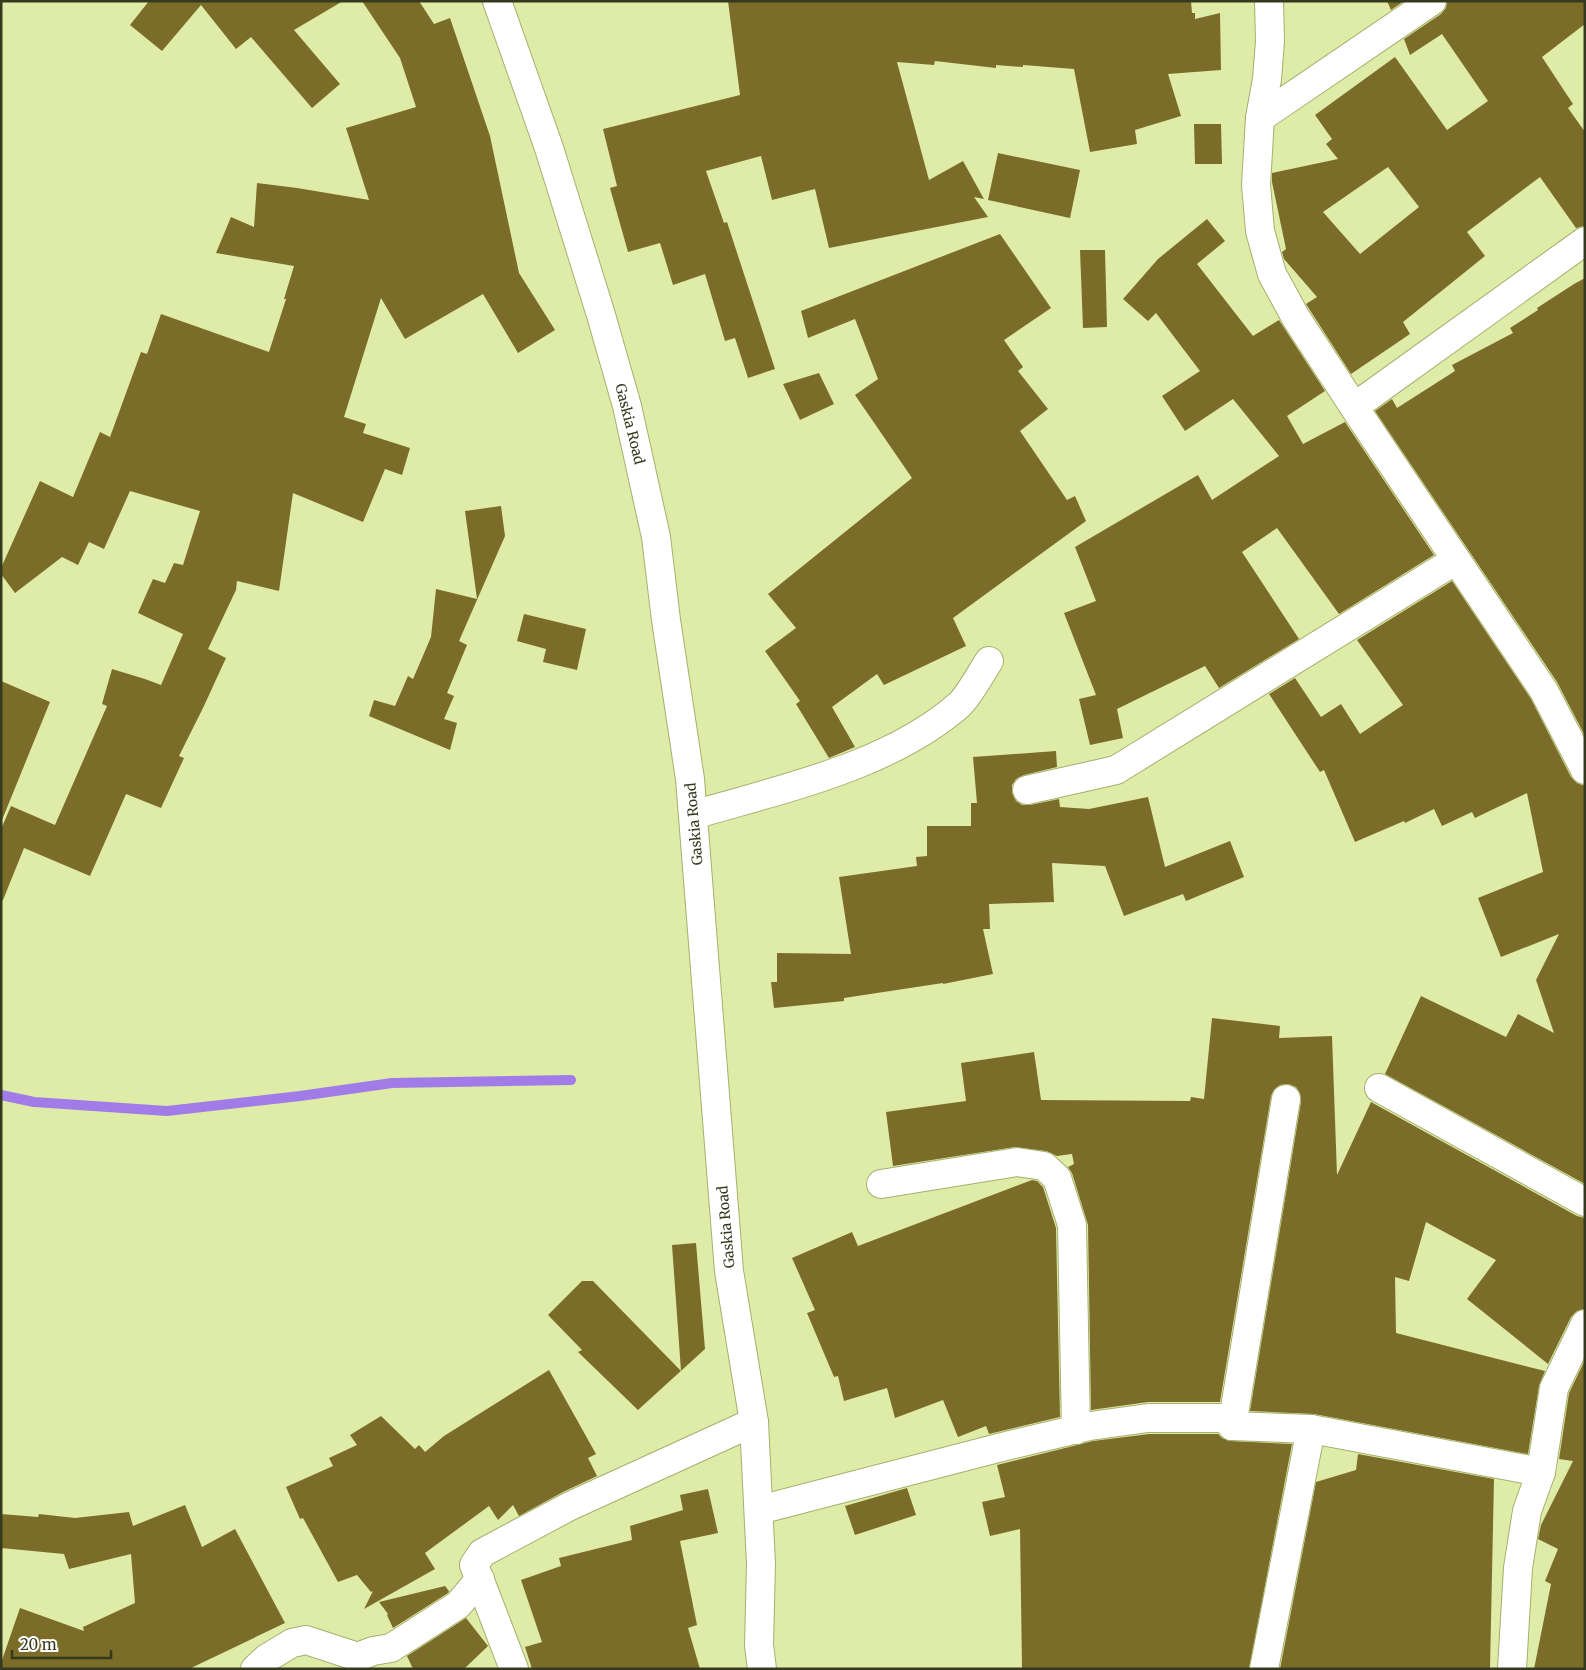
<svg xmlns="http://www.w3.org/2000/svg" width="1586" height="1670" viewBox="0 0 1586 1670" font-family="Merriweather,serif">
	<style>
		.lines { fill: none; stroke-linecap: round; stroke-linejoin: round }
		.stream { stroke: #a17ce9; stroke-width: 10 }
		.building { fill: #7b6d29; fill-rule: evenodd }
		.street-casing { stroke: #a4b06f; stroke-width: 30 }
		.secondary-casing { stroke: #a4b06f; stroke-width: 30 }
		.street { stroke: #fff; stroke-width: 28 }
		.secondary { stroke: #fff; stroke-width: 28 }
		.labels { text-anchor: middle; stroke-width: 5; stroke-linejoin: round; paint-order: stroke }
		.street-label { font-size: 14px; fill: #353a1f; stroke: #fff }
	</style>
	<rect width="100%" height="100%" fill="#deeca8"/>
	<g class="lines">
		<polyline class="stream" points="1,1095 34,1102 167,1111 300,1096 392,1083 571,1080"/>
	</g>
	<g class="building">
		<polygon points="149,1 343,1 294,30 340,84 312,108 251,37 236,49 201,5 162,51 130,25"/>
		<polygon points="362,1 419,1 434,24 450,18 490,136 519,273 555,330 518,353 483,294 405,339 381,298 344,417 366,424 363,433 410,448 402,475 385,469 363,522 293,493 279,591 237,581 236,590 208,649 226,658 203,708 179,756 184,758 161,808 126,794 90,876 24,848 3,900 1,900 1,829 11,806 55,825 107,706 102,704 112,669 145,679 161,685 183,634 138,613 153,579 165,583 174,563 183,565 200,511 130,491 104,549 89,542 78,565 62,557 15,593 1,574 1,568 40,481 73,497 100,432 110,437 141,352 147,354 161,314 269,352 286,299 284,299 294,266 216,253 231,217 254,227 257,183 297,188 369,200 346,128 416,107 400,58"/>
		<polygon points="728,1 1191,1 1192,13 1195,13 1195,19 1220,13 1221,70 1168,74 1181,116 1135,130 1137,144 1090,152 1074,69 1023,65 1023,67 996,65 996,68 935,61 934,65 897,62 929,180 963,161 984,199 974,197 988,217 829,248 815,189 772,200 761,156 706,171 724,223 727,222 775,369 748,378 735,338 725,341 705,274 673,285 660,243 628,252 610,188 617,186 603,129 740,95"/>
		<polygon points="1387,1 1404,1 1391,10"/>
		<path d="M1447 1H1585V24L1542 57 1573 104 1568 108 1585 132V226L1576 228 1540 177 1467 232 1485 256 1403 322 1410 334 1351 374 1306 304 1317 297 1284 259 1282 252 1286 249 1272 182V173L1338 159 1326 144 1332 139 1315 115 1395 57 1447 130 1488 101 1442 34 1410 55 1404 39 1441 14 1446 8ZM1388 167 1419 207 1360 254 1323 212Z"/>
		<polygon points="1194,124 1221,124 1222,164 1195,164"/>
		<polygon points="998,153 1080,170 1070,218 988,200"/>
		<polygon points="1207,219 1225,241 1197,264 1253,336 1279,320 1325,391 1287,416 1303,444 1345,422 1434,555 1339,614 1277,528 1242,552 1299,639 1219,688 1205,666 1117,709 1123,738 1090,745 1079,699 1096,695 1064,613 1096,601 1075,547 1198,475 1212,500 1279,456 1233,399 1185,431 1162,396 1200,371 1156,313 1148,321 1123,299 1158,259"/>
		<polygon points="1000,234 1051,308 1004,340 1023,367 1018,371 1048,409 1020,431 1067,500 1075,496 1086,521 953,618 966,646 884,685 877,674 832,707 855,747 829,758 796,704 800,701 765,651 796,628 768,594 912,478 855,395 878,379 855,319 808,338 801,311"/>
		<polygon points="1080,250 1105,250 1107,327 1083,328"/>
		<polygon points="1585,278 1585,736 1557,682 1375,411 1392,399 1397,408 1455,371 1452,365 1513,333 1510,328 1538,310 1537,308 1574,284"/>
		<polygon points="819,373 834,404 800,420 783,384"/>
		<polygon points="501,506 505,536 459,641 467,645 447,693 454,696 444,719 457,723 450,750 369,716 374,700 395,706 408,676 413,679 431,637 436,589 477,599 465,511"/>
		<polygon points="1452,581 1531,699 1571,777 1577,783 1585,786 1585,1184 1385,1074 1421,996 1506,1037 1518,1014 1554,1033 1536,980 1559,934 1501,957 1478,898 1543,872 1527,793 1475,818 1472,812 1442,826 1434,809 1405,823 1404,821 1355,842 1324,770 1320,772 1269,694 1295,678 1321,717 1341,704 1360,734 1403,705 1357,640"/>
		<polygon points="524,614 586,629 577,670 543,662 546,649 517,641"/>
		<polygon points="1,681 50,702 2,820 1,820"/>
		<polygon points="1056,751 1057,767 1024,775 1016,779 1012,785 1012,793 1016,801 1022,805 1030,805 1059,799 1060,807 1089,809 1148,797 1165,867 1230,841 1244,877 1186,901 1183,894 1124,916 1105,866 1052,863 1054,902 989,904 990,929 983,929 993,974 943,984 943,983 844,998 844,1001 774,1008 771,982 777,982 777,953 851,954 839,877 917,866 916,857 927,856 927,826 971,826 971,803 977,803 973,757"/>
		<polygon points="1212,1018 1280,1026 1279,1038 1332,1036 1337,1175 1371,1102 1577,1216 1585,1218 1585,1309 1577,1311 1571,1317 1548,1364 1467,1299 1496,1260 1426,1222 1409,1281 1395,1277 1396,1333 1545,1371 1539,1386 1528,1454 1314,1414 1250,1411 1301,1102 1300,1093 1296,1087 1288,1084 1280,1085 1274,1090 1271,1096 1220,1402 1148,1402 1091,1410 1088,1225 1072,1173 1068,1167 1074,1164 1072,1154 1057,1156 1046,1151 1015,1147 893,1166 886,1112 966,1101 961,1063 1034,1052 1041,1100 1190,1101 1191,1097 1204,1099"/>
		<polygon points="1032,1180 1037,1181 1043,1187 1056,1228 1060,1417 989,1434 986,1426 958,1437 943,1400 895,1418 887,1388 844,1401 838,1376 834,1377 807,1313 815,1310 792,1258 852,1232 858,1246"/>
		<polygon points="696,1243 705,1349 638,1410 578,1352 582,1350 548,1315 582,1281 593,1281 681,1371 672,1245"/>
		<polygon points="1585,1360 1585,1669 1534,1669 1551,1584 1545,1581 1558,1549 1538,1539 1541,1525 1573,1461 1559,1459 1569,1393"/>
		<polygon points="549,1370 596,1454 588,1458 597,1476 563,1492 519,1516 513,1505 498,1520 489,1506 425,1553 435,1569 364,1609 373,1591 371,1592 357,1575 338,1582 303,1518 300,1519 286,1487 333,1466 329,1458 357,1445 350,1435 381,1416 415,1449 419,1445 425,1452 444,1436"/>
		<polygon points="1149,1434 1218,1434 1222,1438 1230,1441 1292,1444 1249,1669 1022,1669 1020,1529 990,1536 982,1502 1005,1497 997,1465 1093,1441"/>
		<polygon points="1358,1454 1494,1479 1490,1669 1280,1669 1316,1482 1356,1470"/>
		<polygon points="907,1488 916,1515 855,1535 845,1506"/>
		<polygon points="708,1489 718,1533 680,1541 697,1625 688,1628 700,1669 532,1669 525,1647 542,1642 521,1580 561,1566 559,1558 632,1540 630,1526 683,1510 680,1495"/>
		<polygon points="185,1505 202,1547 235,1529 285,1623 189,1669 1,1669 1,1663 20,1608 84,1631 83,1627 135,1603 131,1554 69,1569 64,1554 1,1548 1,1514 38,1517 39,1514 75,1518 129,1512 133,1526"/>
		<polygon points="445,1586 449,1591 448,1593 393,1628 387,1615 388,1614 379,1602"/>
		<polygon points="466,1618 488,1646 464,1669 413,1669 407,1656"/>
	</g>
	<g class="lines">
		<defs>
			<g id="street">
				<polyline points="1269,1 1270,41 1267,79 1260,118 1256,185 1260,231 1272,274 1296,318 1354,407 1544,691 1585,770"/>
				<polyline points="1260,118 1432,1"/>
				<polyline points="1354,407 1585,241"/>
				<polyline points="1027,790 1116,770 1456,560"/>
				<path d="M693 815C781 789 888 767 959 705 969 696 981 673 989 661"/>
				<polyline points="1379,1088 1585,1202"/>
				<polyline points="881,1184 1017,1162 1044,1166 1057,1178 1072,1225 1076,1430"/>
				<polyline points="1232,1426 1286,1099"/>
				<polyline points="759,1510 1002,1447 1090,1426 1148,1418 1225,1418 1232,1426 1311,1429 1541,1472"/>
				<polyline points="255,1669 267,1658 292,1643 306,1640 358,1657 373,1651 391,1648 458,1605 480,1579"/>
				<polyline points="514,1669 474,1565 482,1553 570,1506 754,1422"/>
				<polyline points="1264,1669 1311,1429"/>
				<polyline points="1512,1669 1518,1568 1527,1511 1541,1472 1554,1388 1585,1324"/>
			</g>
			<polyline id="secondary" points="497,1 549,148 601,315 627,406 656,537 666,620 690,779 729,1271 754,1422 761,1564 759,1645 762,1669"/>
		</defs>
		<use href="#street" class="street-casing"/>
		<use href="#secondary" class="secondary-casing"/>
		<use href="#street" class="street"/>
		<use href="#secondary" class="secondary"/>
	</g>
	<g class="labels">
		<g class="street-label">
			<text transform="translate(630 424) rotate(76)" y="5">Gaskia Road</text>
			<text transform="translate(694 824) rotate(-95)" y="5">Gaskia Road</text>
			<text transform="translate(726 1227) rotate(-95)" y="5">Gaskia Road</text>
		</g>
	</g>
	<rect width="1586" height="1670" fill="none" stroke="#353a1f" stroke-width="5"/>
	<path d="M12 1650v8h99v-8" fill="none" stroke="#353a1f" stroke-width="2.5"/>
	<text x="20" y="1650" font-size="15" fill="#353a1f" stroke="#ffffff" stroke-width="4" paint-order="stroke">20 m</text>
</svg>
